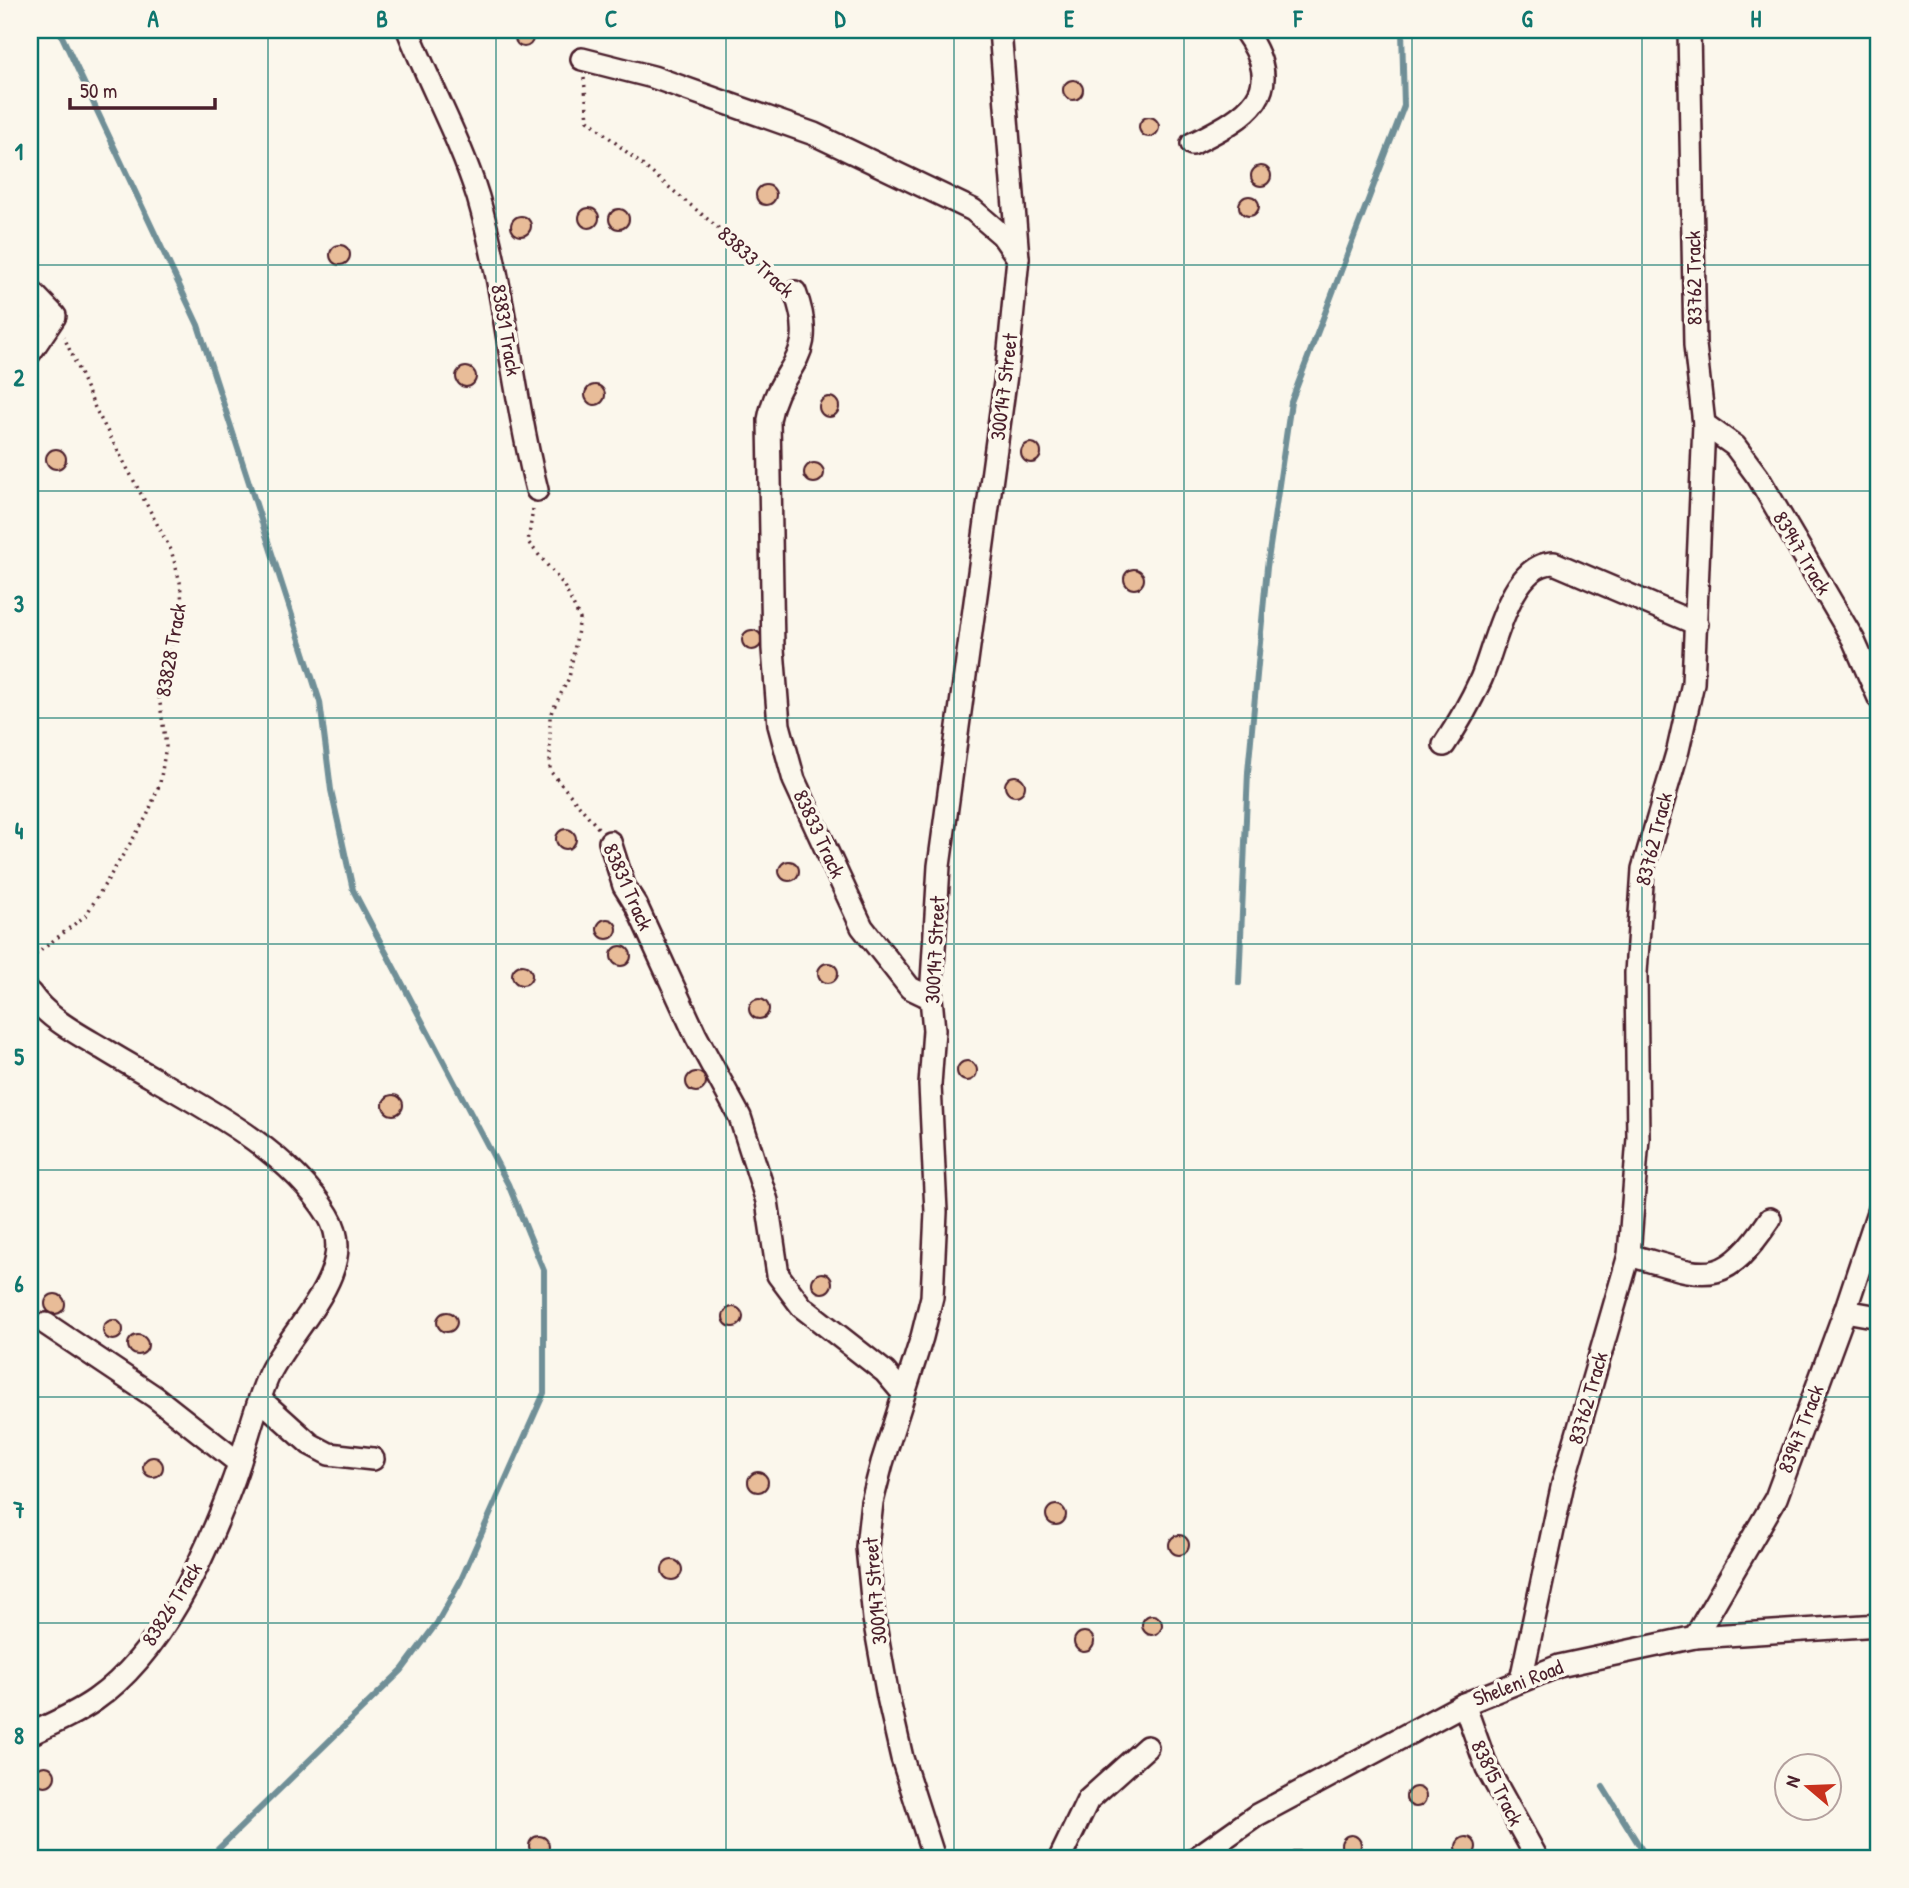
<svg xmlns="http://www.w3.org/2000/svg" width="1909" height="1888" viewBox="0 0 1909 1888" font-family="'Patrick Hand',sans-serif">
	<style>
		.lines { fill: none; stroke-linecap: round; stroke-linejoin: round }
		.stream { stroke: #6f8f97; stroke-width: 6 }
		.building { fill: #e8bc98; stroke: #4a1f2b; stroke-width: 2 }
		.minor-casing { stroke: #4a1f2b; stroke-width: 26 }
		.path { stroke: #4a1f2b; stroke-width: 3.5; stroke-dasharray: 2 5; stroke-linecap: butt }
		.minor { stroke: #fbf7ec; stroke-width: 21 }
		.grid { fill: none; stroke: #0f766e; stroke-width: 2; stroke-opacity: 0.55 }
		.labels { text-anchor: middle; stroke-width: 7; stroke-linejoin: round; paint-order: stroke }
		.street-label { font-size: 21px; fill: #4a1f2b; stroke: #fbf7ec }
		.neatline { fill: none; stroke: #0f766e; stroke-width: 2.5 }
		.grid-label { font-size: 23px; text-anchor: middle; font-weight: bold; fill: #0f766e }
	</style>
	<rect width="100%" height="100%" fill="#fbf7ec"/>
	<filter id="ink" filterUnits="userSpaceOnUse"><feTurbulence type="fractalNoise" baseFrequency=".0143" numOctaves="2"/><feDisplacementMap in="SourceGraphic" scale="14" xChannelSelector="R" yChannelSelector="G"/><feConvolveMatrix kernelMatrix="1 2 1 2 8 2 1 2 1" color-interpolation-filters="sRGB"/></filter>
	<g filter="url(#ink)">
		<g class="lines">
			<g class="stream">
				<polyline points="59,30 198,325 320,702 331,790 353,890 508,1184 544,1271 544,1393 460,1582 437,1623 402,1670 209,1858"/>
				<polyline points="1239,983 1248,772 1267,567 1291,402 1404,106 1402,30"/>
				<polyline points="1603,1787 1647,1858"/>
			</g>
		</g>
		<g class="building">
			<circle cx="524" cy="38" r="9"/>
			<circle cx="1073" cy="90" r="10"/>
			<circle cx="1149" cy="127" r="10"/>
			<circle cx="1261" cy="176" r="10"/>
			<circle cx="766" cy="195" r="10"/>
			<circle cx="1249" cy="206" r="10"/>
			<circle cx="589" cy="218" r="10"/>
			<circle cx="619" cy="219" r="10"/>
			<circle cx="521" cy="226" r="10"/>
			<circle cx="340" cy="255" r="10"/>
			<circle cx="466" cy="377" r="10"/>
			<circle cx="595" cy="395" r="10"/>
			<circle cx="829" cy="407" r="10"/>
			<circle cx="1031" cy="453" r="10"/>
			<circle cx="56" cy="459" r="10"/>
			<circle cx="814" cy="473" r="10"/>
			<circle cx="1134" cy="579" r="10"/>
			<circle cx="752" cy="640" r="10"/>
			<circle cx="1015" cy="786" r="10"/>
			<circle cx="566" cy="839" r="10"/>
			<circle cx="789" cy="871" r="10"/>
			<circle cx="607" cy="929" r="10"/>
			<circle cx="621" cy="956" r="10"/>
			<circle cx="828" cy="973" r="10"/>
			<circle cx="522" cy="975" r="10"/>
			<circle cx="759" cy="1009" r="10"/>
			<circle cx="967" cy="1071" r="10"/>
			<circle cx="696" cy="1082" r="10"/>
			<circle cx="393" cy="1105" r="10"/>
			<circle cx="822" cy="1283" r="10"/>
			<circle cx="55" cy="1304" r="10"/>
			<circle cx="733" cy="1317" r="10"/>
			<circle cx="447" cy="1322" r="10"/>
			<circle cx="113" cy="1330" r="10"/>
			<circle cx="138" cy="1345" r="10"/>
			<circle cx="153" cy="1467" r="10"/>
			<circle cx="758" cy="1482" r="10"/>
			<circle cx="1056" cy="1515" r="10"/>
			<circle cx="1179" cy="1545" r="10"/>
			<circle cx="672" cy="1570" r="10"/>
			<circle cx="1152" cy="1625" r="10"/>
			<circle cx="1084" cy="1642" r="10"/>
			<circle cx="45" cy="1776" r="10"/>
			<circle cx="1416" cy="1797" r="10"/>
			<circle cx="1351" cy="1845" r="10"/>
			<circle cx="539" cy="1846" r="10"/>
			<circle cx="1466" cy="1847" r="10"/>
			<polygon points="1293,1851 1300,1851 1305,1858 1287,1858"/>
		</g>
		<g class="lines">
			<defs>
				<g id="minor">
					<path d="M408 30C430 86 460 139 478 197 506 293 512 393 537 490"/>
					<polyline points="582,59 653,77 814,134 973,210 1002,235 1018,258"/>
					<path d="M1192 144C1248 116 1289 93 1244 30"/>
					<polyline points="30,290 55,316 30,353"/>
					<path d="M795 292C821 362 779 363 769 420L773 649 779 725 794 780 862 927 910 988 931 998"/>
					<polyline points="1704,424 1735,446 1758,477 1853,639 1879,698"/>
					<path d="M1444 745C1458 724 1470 703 1481 679 1495 647 1510 563 1554 563L1697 624"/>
					<polyline points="610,842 624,886 636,905 696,1036 740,1117 767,1201 778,1275 802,1307 885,1372 902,1392"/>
					<path d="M30 993C48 1019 78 1034 105 1050 178 1095 282 1140 328 1215 363 1271 286 1332 267 1379 253 1413 245 1450 232 1484 204 1559 162 1653 95 1700 75 1714 52 1724 30 1734"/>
					<path d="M1629 1255C1705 1276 1721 1292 1770 1219"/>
					<polyline points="1845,1311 1879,1317"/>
					<polyline points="46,1324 155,1397 239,1463"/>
					<polyline points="260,1399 310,1444 329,1454 373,1459"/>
					<polyline points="1695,1637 1776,1498 1845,1311 1879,1209"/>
					<polyline points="1521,1680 1563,1483 1629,1255 1638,1138 1636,973 1643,869 1678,750 1693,683 1704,424 1695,345 1689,30"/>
					<polyline points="1464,1704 1487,1768 1537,1858"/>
					<polyline points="934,1858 902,1758 888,1697 874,1619 867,1547 872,1502 882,1463 922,1337 932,1297 936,1212 930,1085 934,1030 931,998 939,866 1008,360 1018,258 1000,30"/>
					<polyline points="1060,1858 1088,1800 1147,1747"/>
					<polyline points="1196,1858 1257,1815 1464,1704 1559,1666 1695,1637 1879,1625"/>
				</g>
			</defs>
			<use href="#minor" class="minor-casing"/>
			<g class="path">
				<polyline points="584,78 588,120 781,280"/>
				<polyline points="533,509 528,542 563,584 580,619 569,678 550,715 550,771 599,829"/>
				<polyline points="30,959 86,915 147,816 160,783 166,746 159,696 167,658 181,620 182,603 180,582 171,550 96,410 64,337"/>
			</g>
			<use href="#minor" class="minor"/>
		</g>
	</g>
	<path class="grid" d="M268 30V1858M496 30V1858M726 30V1858M954 30V1858M1184 30V1858M1412 30V1858M1642 30V1858M30 265H1879M30 491H1879M30 718H1879M30 944H1879M30 1170H1879M30 1397H1879M30 1623H1879"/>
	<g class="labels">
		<g class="street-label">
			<text transform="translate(756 262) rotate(42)" y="7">83833 Track</text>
			<text transform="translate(1694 278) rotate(-91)" y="7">83762 Track</text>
			<text transform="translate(506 330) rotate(80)" y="7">83831 Track</text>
			<text transform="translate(1004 387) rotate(-83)" y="7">300147 Street</text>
			<text transform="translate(1802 553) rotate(59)" y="7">83947 Track</text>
			<text transform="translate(171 650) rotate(-80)" y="7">83828 Track</text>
			<text transform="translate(819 834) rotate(65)" y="7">83833 Track</text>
			<text transform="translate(1654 839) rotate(-76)" y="7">83762 Track</text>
			<text transform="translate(628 887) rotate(66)" y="7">83831 Track</text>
			<text transform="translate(935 950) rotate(-87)" y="7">300147 Street</text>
			<text transform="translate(1588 1398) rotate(-74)" y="7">83762 Track</text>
			<text transform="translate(1801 1429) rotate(-69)" y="7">83947 Track</text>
			<text transform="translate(875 1591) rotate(-95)" y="7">300147 Street</text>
			<text transform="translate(172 1604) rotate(-58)" y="7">83826 Track</text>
			<text transform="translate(1518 1683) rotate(-21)" y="7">Sheleni Road</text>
			<text transform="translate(1497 1783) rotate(64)" y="7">83815 Track</text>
		</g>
	</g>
	<rect width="1909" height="1888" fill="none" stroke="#fbf7ec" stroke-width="77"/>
	<g transform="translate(1808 1787) rotate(289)"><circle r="33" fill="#fbf7ec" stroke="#b4a19f" stroke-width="2"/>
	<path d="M0-5L12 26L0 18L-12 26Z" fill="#c8321e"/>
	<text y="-10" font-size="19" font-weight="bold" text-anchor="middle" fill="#4a1f2b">N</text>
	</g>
	<path d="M70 98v10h145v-10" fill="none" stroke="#4a1f2b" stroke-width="3.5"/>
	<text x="80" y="98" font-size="21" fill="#4a1f2b" stroke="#fbf7ec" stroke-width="5" paint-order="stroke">50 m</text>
	<rect x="38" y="38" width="1832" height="1812" class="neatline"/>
	<g class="grid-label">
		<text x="153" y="27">A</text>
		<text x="382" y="27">B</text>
		<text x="611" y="27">C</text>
		<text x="840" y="27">D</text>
		<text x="1069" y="27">E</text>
		<text x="1298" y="27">F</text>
		<text x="1527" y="27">G</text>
		<text x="1756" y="27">H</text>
		<text x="19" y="160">1</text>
		<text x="19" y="386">2</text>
		<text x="19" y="612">3</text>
		<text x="19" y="839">4</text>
		<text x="19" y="1065">5</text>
		<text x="19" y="1292">6</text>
		<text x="19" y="1518">7</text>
		<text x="19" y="1744">8</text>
	</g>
</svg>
